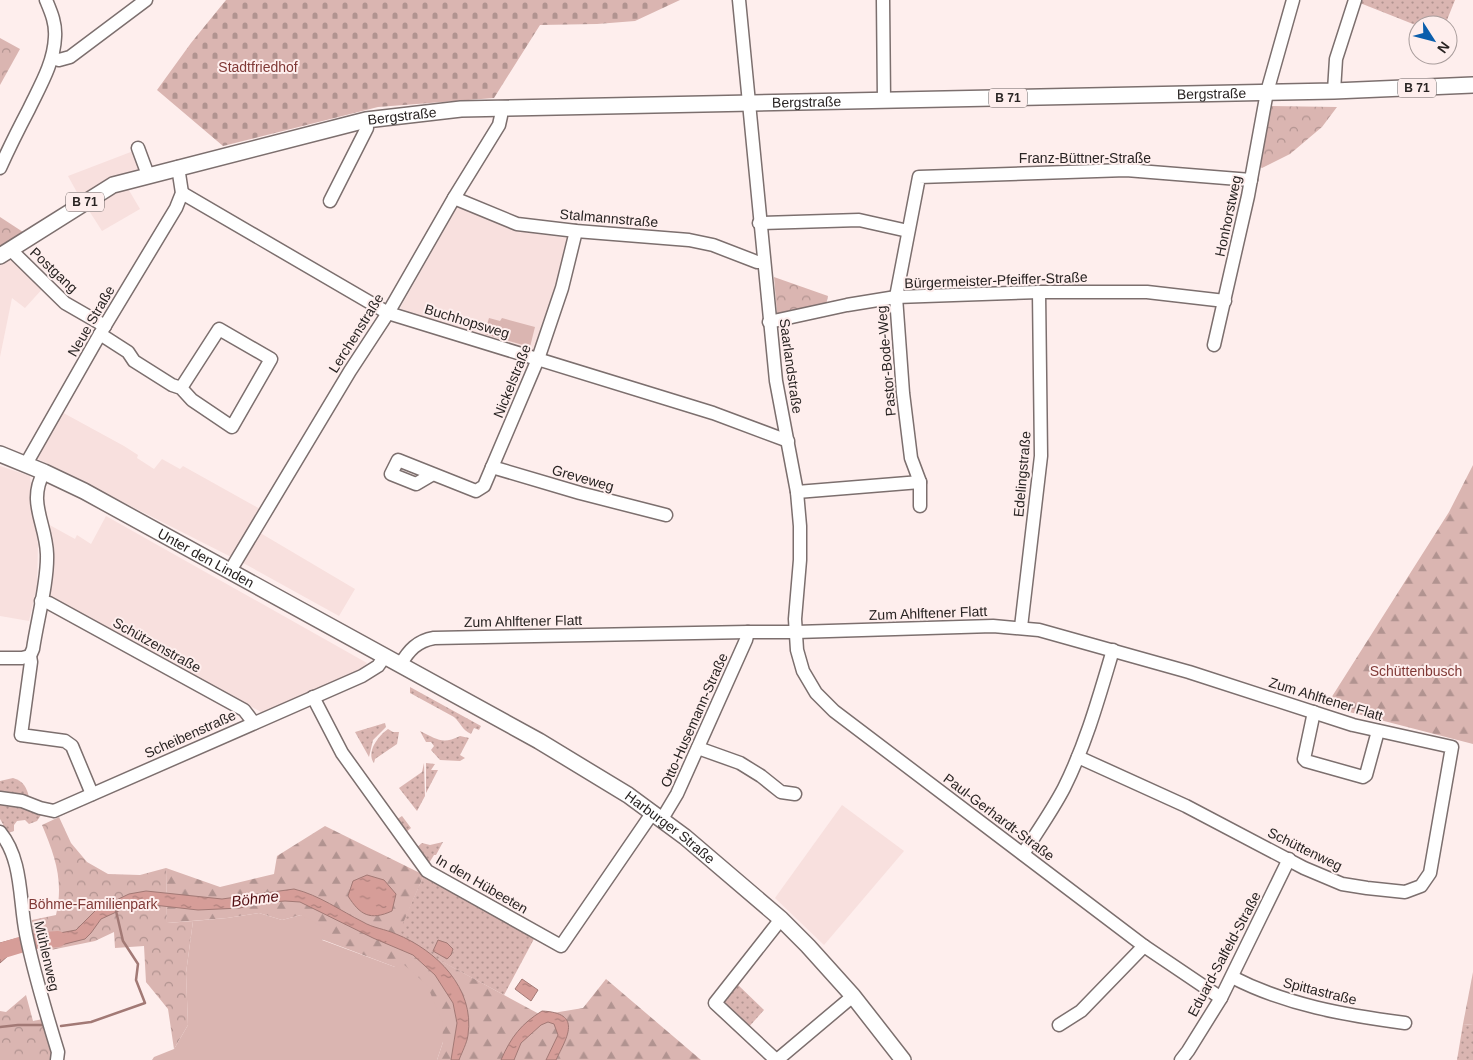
<svg xmlns="http://www.w3.org/2000/svg" width="1473" height="1060" viewBox="0 0 1473 1060" font-family="Helvetica,sans-serif">
	<style>
		.built { fill: #f8e0de }
		.grass { fill: url(#grass-dots) }
		.forest { fill: url(#forest-firs) }
		.cemetery { fill: url(#cemetery-stones) }
		.park { fill: url(#park-crowns) }
		.pitch { fill: #dab5b1 }
		.water { fill: url(#water-ripples); stroke: #a27975 }
		.lines { fill: none; stroke-linecap: round; stroke-linejoin: round }
		.stream { stroke: #a27975; stroke-width: 2.5 }
		.river { stroke: #d69d98; stroke-width: 16 }
		.minor-casing { stroke: #7c6f6e; stroke-width: 15 }
		.major-casing { stroke: #7c6f6e; stroke-width: 18 }
		.minor { stroke: #fff; stroke-width: 12 }
		.major { stroke: #fff; stroke-width: 15 }
		.labels { text-anchor: middle; stroke-width: 4; stroke-linejoin: round; paint-order: stroke }
		.shield { fill: #feeeed; stroke: #696160; stroke-width: 1 }
		.shield-label { font-size: 12px; font-weight: bold; fill: #292423 }
		.park-label { font-size: 14px; fill: #803936; stroke: #feeeed }
		.street-label { font-size: 14px; fill: #292423; stroke: #feeeed }
		.water-label { font-size: 15px; font-style: italic; fill: #530e11; stroke: #feeeed }
	</style>
	<defs>
		<pattern id="grass-dots" width="8" height="8" patternUnits="userSpaceOnUse" patternTransform="scale(1.25)"><rect width="8" height="8" fill="#dab5b1"/><path d="M2 2h.1M6 6h.1" fill="none" stroke="#b19390" stroke-width="1.8" stroke-linecap="round"/></pattern>
		<pattern id="forest-firs" width="22" height="20" patternUnits="userSpaceOnUse" patternTransform="scale(1.25)"><rect width="22" height="20" fill="#dab5b1"/><path d="M5 1l3.5 6h-7zM16 11l3.5 6h-7z" fill="#b19390"/></pattern>
		<pattern id="cemetery-stones" width="16" height="16" patternUnits="userSpaceOnUse" patternTransform="scale(1.25)"><rect width="16" height="16" fill="#dab5b1"/><path d="M2 7V4a2 2 0 0 1 4 0v3zM10 15v-3a2 2 0 0 1 4 0v3z" fill="#b19390"/></pattern>
		<pattern id="park-crowns" width="20" height="18" patternUnits="userSpaceOnUse" patternTransform="scale(1.25)"><rect width="20" height="18" fill="#dab5b1"/><path d="M2 6a3 3 0 1 1 6 0M12 15a3 3 0 1 1 6 0" fill="none" stroke="#b19390"/></pattern>
		<pattern id="water-ripples" width="26" height="14" patternUnits="userSpaceOnUse" patternTransform="scale(1.25)"><rect width="26" height="14" fill="#d69d98"/><path d="M2 4q2-2 4 0t4 0M15 11q2-2 4 0t4 0" fill="none" stroke="#ae807c"/></pattern>
	</defs>
	<rect width="100%" height="100%" fill="#feeeed"/>
	<g class="built">
		<polygon points="136,150 143,167 79,196 68,176"/>
		<polygon points="127,187 140,209 102,231 88,209 110,195"/>
		<polygon points="457,207 516,231 568,238 557,286 536,353 418,317 400,308"/>
		<polygon points="13,256 44,287 25,308 12,298 0,357 0,265"/>
		<polygon points="58,410 124,446 138,455 137,458 154,469 162,459 180,469 183,466 262,510 252,528 355,589 339,616 245,564 32,456"/>
		<polygon points="0,466 30,476 38,545 37,586 29,621 0,616"/>
		<polygon points="106,516 367,663 362,669 263,713 47,594 46,523 75,539 77,535 91,544"/>
		<polygon points="842,805 904,851 824,945 775,898"/>
	</g>
	<g class="grass">
		<polygon points="1361,0 1455,0 1445,25 1418,26 1360,3"/>
		<path d="M410 687 481 726 479 730 474 728 471 734C462 730 461 723 454 717L410 693Z"/>
		<polygon points="385,723 386,727 373,740 369,757 355,732"/>
		<path d="M388 729 393 732H399L397 744 375 759 374 763C366 752 378 736 388 729Z"/>
		<path d="M420 731C437 739 442 745 460 736L469 738 460 755 465 758 460 761 440 760 431 750 434 746 431 742H426Z"/>
		<polygon points="424,763 425,796 417,811 399,788 422,772"/>
		<polygon points="426,763 435,764 431,770 438,770 426,793"/>
		<path d="M13 778C23 781 27 787 29 798L0 793V781Z"/>
		<path d="M0 805C15 804 28 809 41 815L37 821 29 824 25 820 17 821 14 825V831L8 833 0 819Z"/>
		<polygon points="402,816 411,828 405,833 396,820"/>
		<polygon points="443,842 436,855 434,855 429,863 427,863 416,848 422,843 430,845"/>
		<polygon points="424,875 535,937 504,995 396,937"/>
		<polygon points="736,983 764,1010 747,1029 723,1007 722,1000"/>
		<polygon points="1463,1024 1473,1025 1473,1060 1457,1060"/>
	</g>
	<g class="forest">
		<polygon points="1473,465 1473,744 1326,706 1449,512"/>
		<polygon points="325,826 424,875 397,937 541,1015 583,1008 606,979 701,1060 437,1060 443,1042 395,967 321,939 301,915 282,920 259,913 227,918 167,923 166,868 220,887 274,874 277,856"/>
		<polygon points="1473,972 1473,1025 1463,1024"/>
	</g>
	<polygon class="cemetery" points="226,0 680,0 635,21 597,24 540,25 494,98 378,107 223,146 157,90 191,43"/>
	<g class="park">
		<polygon points="0,38 20,49 0,85"/>
		<polygon points="1269,106 1337,107 1322,127 1290,154 1262,168 1258,166"/>
		<polygon points="0,217 23,232 0,247"/>
		<polygon points="774,277 828,296 826,305 782,315 777,313"/>
		<path d="M59 817 71 843 87 862 108 874 140 875 166 868 167 923 193 921 186 973 188 1025 174 1049 168 1009 146 982 144 946 115 948 114 932 95 941 46 951 38 948 19 951 7 943 33 932 32 920 56 915C64 881 55 856 42 825Z"/>
		<polygon points="26,995 33,1021 43,1019 52,1045 53,1060 0,1060 0,1011 6,1012"/>
	</g>
	<g class="pitch">
		<polygon points="489,318 500,321 502,318 535,327 530,347 484,334"/>
		<polygon points="259,913 282,920 301,915 325,928 322,940 395,967 402,963 427,985 442,1021 443,1042 437,1060 152,1060 154,1057 174,1049 188,1025 186,973 193,921 227,918"/>
	</g>
	<g class="water">
		<path d="M367 875 384 880 396 894 392 911C370 921 360 915 348 896L353 881Z"/>
		<path d="M294 889C319 895 341 911 363 922 373 928 385 929 396 934 436 950 475 988 468 1035 467 1043 462 1052 459 1060H451L457 1023 453 1003 435 975 413 955 373 938 300 902 285 901 259 903 240 908 198 910 136 903 101 919 91 933 85 939 61 945 37 946 34 936 49 935 76 930 96 910 112 902 129 894 146 891 222 899Z"/>
		<polygon points="15,939 20,951 9,955 0,963 0,943"/>
		<polygon points="438,940 447,943 453,949 451,955 447,959 433,951"/>
		<polygon points="522,979 538,990 531,1001 515,989"/>
		<path d="M542 1011C583 1013 567 1037 556 1060H546L558 1035 554 1024 548 1022 541 1025 521 1043 514 1060H501C511 1037 521 1024 542 1011Z"/>
	</g>
	<g class="lines">
		<g class="stream">
			<polyline points="61,1026 91,1022 145,1003 136,980 138,964 123,941 116,911"/>
			<polyline points="0,1027 18,1025 44,1025"/>
		</g>
		<polyline class="river" points="0,951 33,941 58,939"/>
		<defs>
			<g id="minor">
				<polyline points="739,0 776,381 797,492 800,526 800,560 795,619 797,650 803,671 816,693 834,711 1144,946 1221,998"/>
				<polyline points="883,0 884,100"/>
				<polyline points="52,58 59,60 70,57 146,0"/>
				<polyline points="1334,91 1336,59 1355,0"/>
				<polyline points="138,148 148,175"/>
				<path d="M0 168C9 148 19 128 29 109 40 86 54 63 55 37 56 23 51 12 46 0"/>
				<polyline points="182,193 388,313 713,413 788,441"/>
				<polyline points="454,198 517,224 576,231 689,240 713,245 757,262 763,262"/>
				<polyline points="330,201 367,128 366,120"/>
				<polyline points="759,223 859,220 908,231"/>
				<polyline points="11,249 15,254 65,303 105,326"/>
				<polyline points="769,322 847,305 896,297 1039,292 1147,292 1225,301"/>
				<polyline points="100,334 128,352 134,361 172,385 181,388 192,400 232,427 271,359 219,329 181,388"/>
				<polyline points="1214,345 1248,196 1267,92 1293,0"/>
				<polyline points="26,464 100,334 176,208 182,193 178,167"/>
				<polyline points="492,467 580,493 666,515"/>
				<path d="M44 472C27 502 46 523 47 554 48 582 37 621 33 649L30 656 31 662 21 735 65 741 72 746 92 794"/>
				<polyline points="433,474 416,484 391,474 398,460 476,491 484,486 538,359 562,288 576,231"/>
				<polyline points="797,492 920,482"/>
				<polyline points="920,506 920,482 911,458 903,393 896,297 919,177 1126,170 1251,180"/>
				<polyline points="230,571 350,371 388,313 454,198 499,125 501,116 501,109"/>
				<polyline points="41,601 49,603 244,710 254,723"/>
				<polyline points="1021,627 1041,456 1039,292"/>
				<polyline points="0,658 22,658 30,656"/>
				<path d="M400 665C409 650 417 641 434 638L748 632H796L993 626 1039 630 1189 672 1353 725 1452 747 1430 873 1421 886 1405 892 1367 888 1342 884 1304 868 1186 806 1078 757"/>
				<polyline points="313,697 342,753 427,871 561,946 653,812"/>
				<polyline points="1314,712 1304,759 1306,761 1363,777 1366,775 1378,731"/>
				<polyline points="698,748 740,763 761,776 781,792 795,794"/>
				<polyline points="0,798 22,801 40,808 54,811 362,676 378,666 385,656"/>
				<polyline points="662,819 677,794 746,640 748,632"/>
				<path d="M0 832C23 860 19 900 26 934 34 974 46 1013 58 1052L57 1060"/>
				<path d="M1023 854C1037 832 1052 811 1064 788 1086 744 1099 697 1113 650"/>
				<path d="M1232 977C1286 1005 1345 1015 1405 1023"/>
				<polyline points="1059,1025 1081,1011 1144,946"/>
				<polyline points="776,1060 715,1003 781,919"/>
				<polyline points="777,1060 853,996"/>
				<polyline points="1181,1060 1188,1051 1221,998 1289,859"/>
			</g>
			<g id="major">
				<path id="s1" d="M0 256 113 185 366 120 461 109 1334 91 1473 85"/>
				<path id="s2" d="M0 454 44 472 84 491 539 741 628 795 685 837 781 919 808 946 853 996 903 1060"/>
			</g>
		</defs>
		<use href="#minor" class="minor-casing"/>
		<use href="#major" class="major-casing"/>
		<use href="#minor" class="minor"/>
		<use href="#major" class="major"/>
	</g>
	<g class="labels">
		<g class="shield">
			<rect x="1398" y="78.5" width="38" height="19" rx="4"/>
			<rect x="989" y="88.5" width="38" height="19" rx="4"/>
			<rect x="66" y="192.5" width="38" height="19" rx="4"/>
		</g>
		<g class="shield-label">
			<text x="1417" y="92">B 71</text>
			<text x="1008" y="102">B 71</text>
			<text x="85" y="206">B 71</text>
		</g>
		<g class="park-label">
			<text x="258" y="72">Stadtfriedhof</text>
			<text x="1416" y="676">Schüttenbusch</text>
			<text x="93" y="909">Böhme-Familienpark</text>
		</g>
		<g class="street-label">
			<text dy="5" stroke="none"><textPath href="#s1" startOffset="1241">Bergstraße</textPath></text>
			<text dy="5" stroke="none"><textPath href="#s1" startOffset="836">Bergstraße</textPath></text>
			<text dy="5" stroke="none"><textPath href="#s1" startOffset="431">Bergstraße</textPath></text>
			<text x="1085" y="163">Franz-Büttner-Straße</text>
			<text transform="translate(1228 216) rotate(-78)" y="5">Honhorstweg</text>
			<text transform="translate(609 218) rotate(5)" y="5">Stalmannstraße</text>
			<text transform="translate(54 270) rotate(43)" y="5">Postgang</text>
			<text transform="translate(996 280) rotate(-2)" y="5">Bürgermeister-Pfeiffer-Straße</text>
			<text transform="translate(91 321) rotate(-60)" y="5">Neue Straße</text>
			<text transform="translate(467 321) rotate(17)" y="5">Buchhopsweg</text>
			<text transform="translate(356 333) rotate(-58)" y="5">Lerchenstraße</text>
			<text transform="translate(886 361) rotate(-95)" y="5">Pastor-Bode-Weg</text>
			<text transform="translate(791 366) rotate(82)" y="5">Saarlandstraße</text>
			<text transform="translate(512 381) rotate(-68)" y="5">Nickelstraße</text>
			<text transform="translate(1022 474) rotate(-85)" y="5">Edelingstraße</text>
			<text transform="translate(583 478) rotate(16)" y="5">Greveweg</text>
			<text dy="5" stroke="none"><textPath href="#s2" startOffset="231">Unter den Linden</textPath></text>
			<text transform="translate(928 613) rotate(-2)" y="5">Zum Ahlftener Flatt</text>
			<text transform="translate(523 621) rotate(-1)" y="5">Zum Ahlftener Flatt</text>
			<text transform="translate(157 645) rotate(29)" y="5">Schützenstraße</text>
			<text transform="translate(1326 699) rotate(17)" y="5">Zum Ahlftener Flatt</text>
			<text transform="translate(694 720) rotate(-66)" y="5">Otto-Husemann-Straße</text>
			<text transform="translate(190 734) rotate(-24)" y="5">Scheibenstraße</text>
			<text transform="translate(999 817) rotate(37)" y="5">Paul-Gerhardt-Straße</text>
			<text dy="5" stroke="none"><textPath href="#s2" startOffset="768">Harburger Straße</textPath></text>
			<text transform="translate(1305 849) rotate(26)" y="5">Schüttenweg</text>
			<text transform="translate(482 884) rotate(30)" y="5">In den Hübeeten</text>
			<text transform="translate(1224 954) rotate(-62)" y="5">Eduard-Salfeld-Straße</text>
			<text transform="translate(47 956) rotate(77)" y="5">Mühlenweg</text>
			<text transform="translate(1320 991) rotate(14)" y="5">Spittastraße</text>
		</g>
		<g class="water-label">
			<text transform="translate(255 899) rotate(-7)" y="5">Böhme</text>
		</g>
	</g>
	<g transform="translate(1433 40) rotate(126)"><circle r="24" fill="#feeeed" stroke="#a99d9c"/>
	<path d="M0-4L9 19L0 12L-9 19Z" fill="#0b5eac"/>
	<text y="-8" font-size="14" font-weight="bold" text-anchor="middle" fill="#292423">N</text>
	</g>
</svg>
